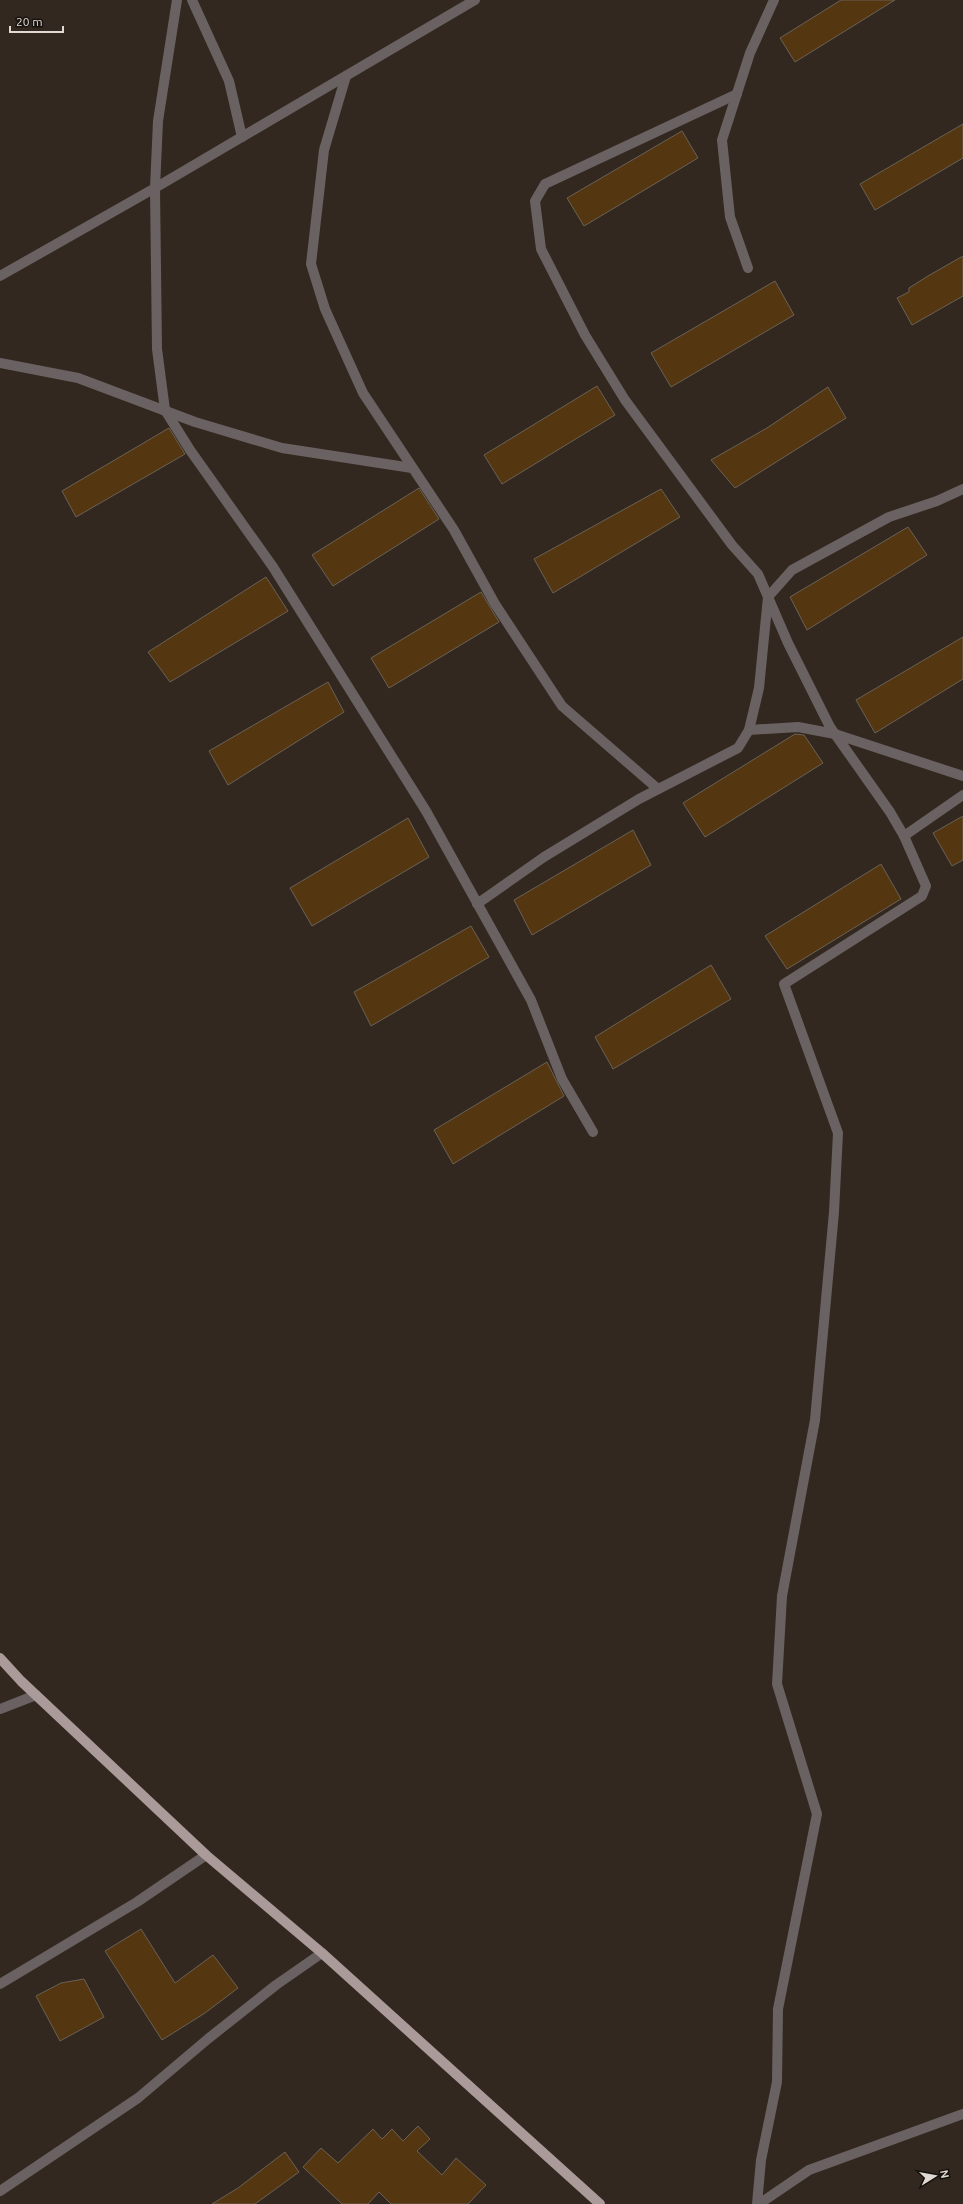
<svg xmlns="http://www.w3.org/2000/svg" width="963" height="2204" viewBox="0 0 963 2204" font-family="Ubuntu,sans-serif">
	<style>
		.building { fill: #543711; stroke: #6b6156 }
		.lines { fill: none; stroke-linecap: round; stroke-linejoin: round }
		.minor { stroke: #6a6262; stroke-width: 10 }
		.major { stroke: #aa9a99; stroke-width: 10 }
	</style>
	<rect width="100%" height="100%" fill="#32281f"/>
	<g class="building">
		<polygon points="841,0 895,0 795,62 780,38"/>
		<polygon points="963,124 963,158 875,210 860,184"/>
		<polygon points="682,131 698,158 584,226 567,198"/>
		<polygon points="963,256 963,296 912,325 897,298 909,292 909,288 928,276"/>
		<polygon points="775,281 794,315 671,387 651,353"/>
		<polygon points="597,386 615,415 502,484 484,455"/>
		<polygon points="828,387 846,418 735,488 711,460 767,428"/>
		<polygon points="169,428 185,454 76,517 62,491"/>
		<polygon points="419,488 439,519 333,586 312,555"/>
		<polygon points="661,489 680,517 553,593 534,559"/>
		<polygon points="908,527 927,555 807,630 790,597"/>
		<polygon points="266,577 288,611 170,682 148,652"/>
		<polygon points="481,592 499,622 389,688 371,658"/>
		<polygon points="963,637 963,679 875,733 856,700"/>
		<polygon points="328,682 344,712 228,785 209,751"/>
		<polygon points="795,734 804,735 823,763 705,837 683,803"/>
		<polygon points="963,816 963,860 952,866 933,833"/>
		<polygon points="408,818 429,857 312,926 290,888"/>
		<polygon points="633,830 651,865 532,935 514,900"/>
		<polygon points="881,864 901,899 787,969 765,936"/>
		<polygon points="471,926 489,957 371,1026 354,992"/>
		<polygon points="711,965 731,999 613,1069 595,1037"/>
		<polygon points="547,1062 564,1096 453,1164 434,1130"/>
		<polygon points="141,1929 175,1983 213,1955 238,1988 205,2013 162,2040 105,1951"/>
		<polygon points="84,1979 104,2017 60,2041 36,1996 61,1983"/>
		<polygon points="418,2126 430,2139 417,2151 442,2175 456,2158 486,2185 468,2204 391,2204 379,2192 368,2204 342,2204 303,2167 321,2148 338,2163 373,2129 382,2139 392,2129 403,2141"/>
		<polygon points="285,2152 299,2172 255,2204 212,2204 238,2188"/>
	</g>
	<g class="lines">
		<g class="minor">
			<polyline points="177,0 158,121 155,188 157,349 165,410 190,450 273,567 426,811 531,1000 562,1079 593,1132"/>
			<polyline points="192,0 229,81 242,137"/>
			<polyline points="346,76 324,150 311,264 325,309 363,393 454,530 495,604 562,706 658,789"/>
			<polyline points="737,94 545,184 535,201 541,249 585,335 625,400 732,545 758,574 788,643 830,727 890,812 904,836"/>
			<polyline points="748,268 730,217 722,140 750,53 774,0"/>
			<polyline points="0,276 155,188 475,0"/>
			<polyline points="0,363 78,378 195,422 282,448 412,468"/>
			<polyline points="749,730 798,727 835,734 963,776"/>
			<polyline points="477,904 544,857 639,799 738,748 749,730 759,688 768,597 792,570 889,517 937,501 963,489"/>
			<polyline points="0,1709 36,1695"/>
			<polyline points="0,1984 137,1902 206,1855"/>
			<polyline points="0,2191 138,2098 209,2038 276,1985 322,1953"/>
			<polyline points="757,2204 761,2160 777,2082 778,2009 817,1814 777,1684 782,1596 815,1420 834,1212 838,1133 784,984 922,896 926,886 904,836 963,795"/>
			<polyline points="759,2204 809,2170 963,2114"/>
		</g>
		<polyline class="major" points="0,1658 21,1681 206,1855 322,1953 600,2204"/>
	</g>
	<g transform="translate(935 2176) rotate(79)" stroke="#16120e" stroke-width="3" paint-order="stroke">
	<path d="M0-3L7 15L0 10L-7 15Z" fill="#e1dad4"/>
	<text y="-6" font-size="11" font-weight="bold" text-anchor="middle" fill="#e1dad4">N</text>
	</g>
	<path d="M10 26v6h53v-6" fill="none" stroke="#e1dad4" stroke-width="2"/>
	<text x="16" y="26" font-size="12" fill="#e1dad4" stroke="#16120e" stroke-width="3" paint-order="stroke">20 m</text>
</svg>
